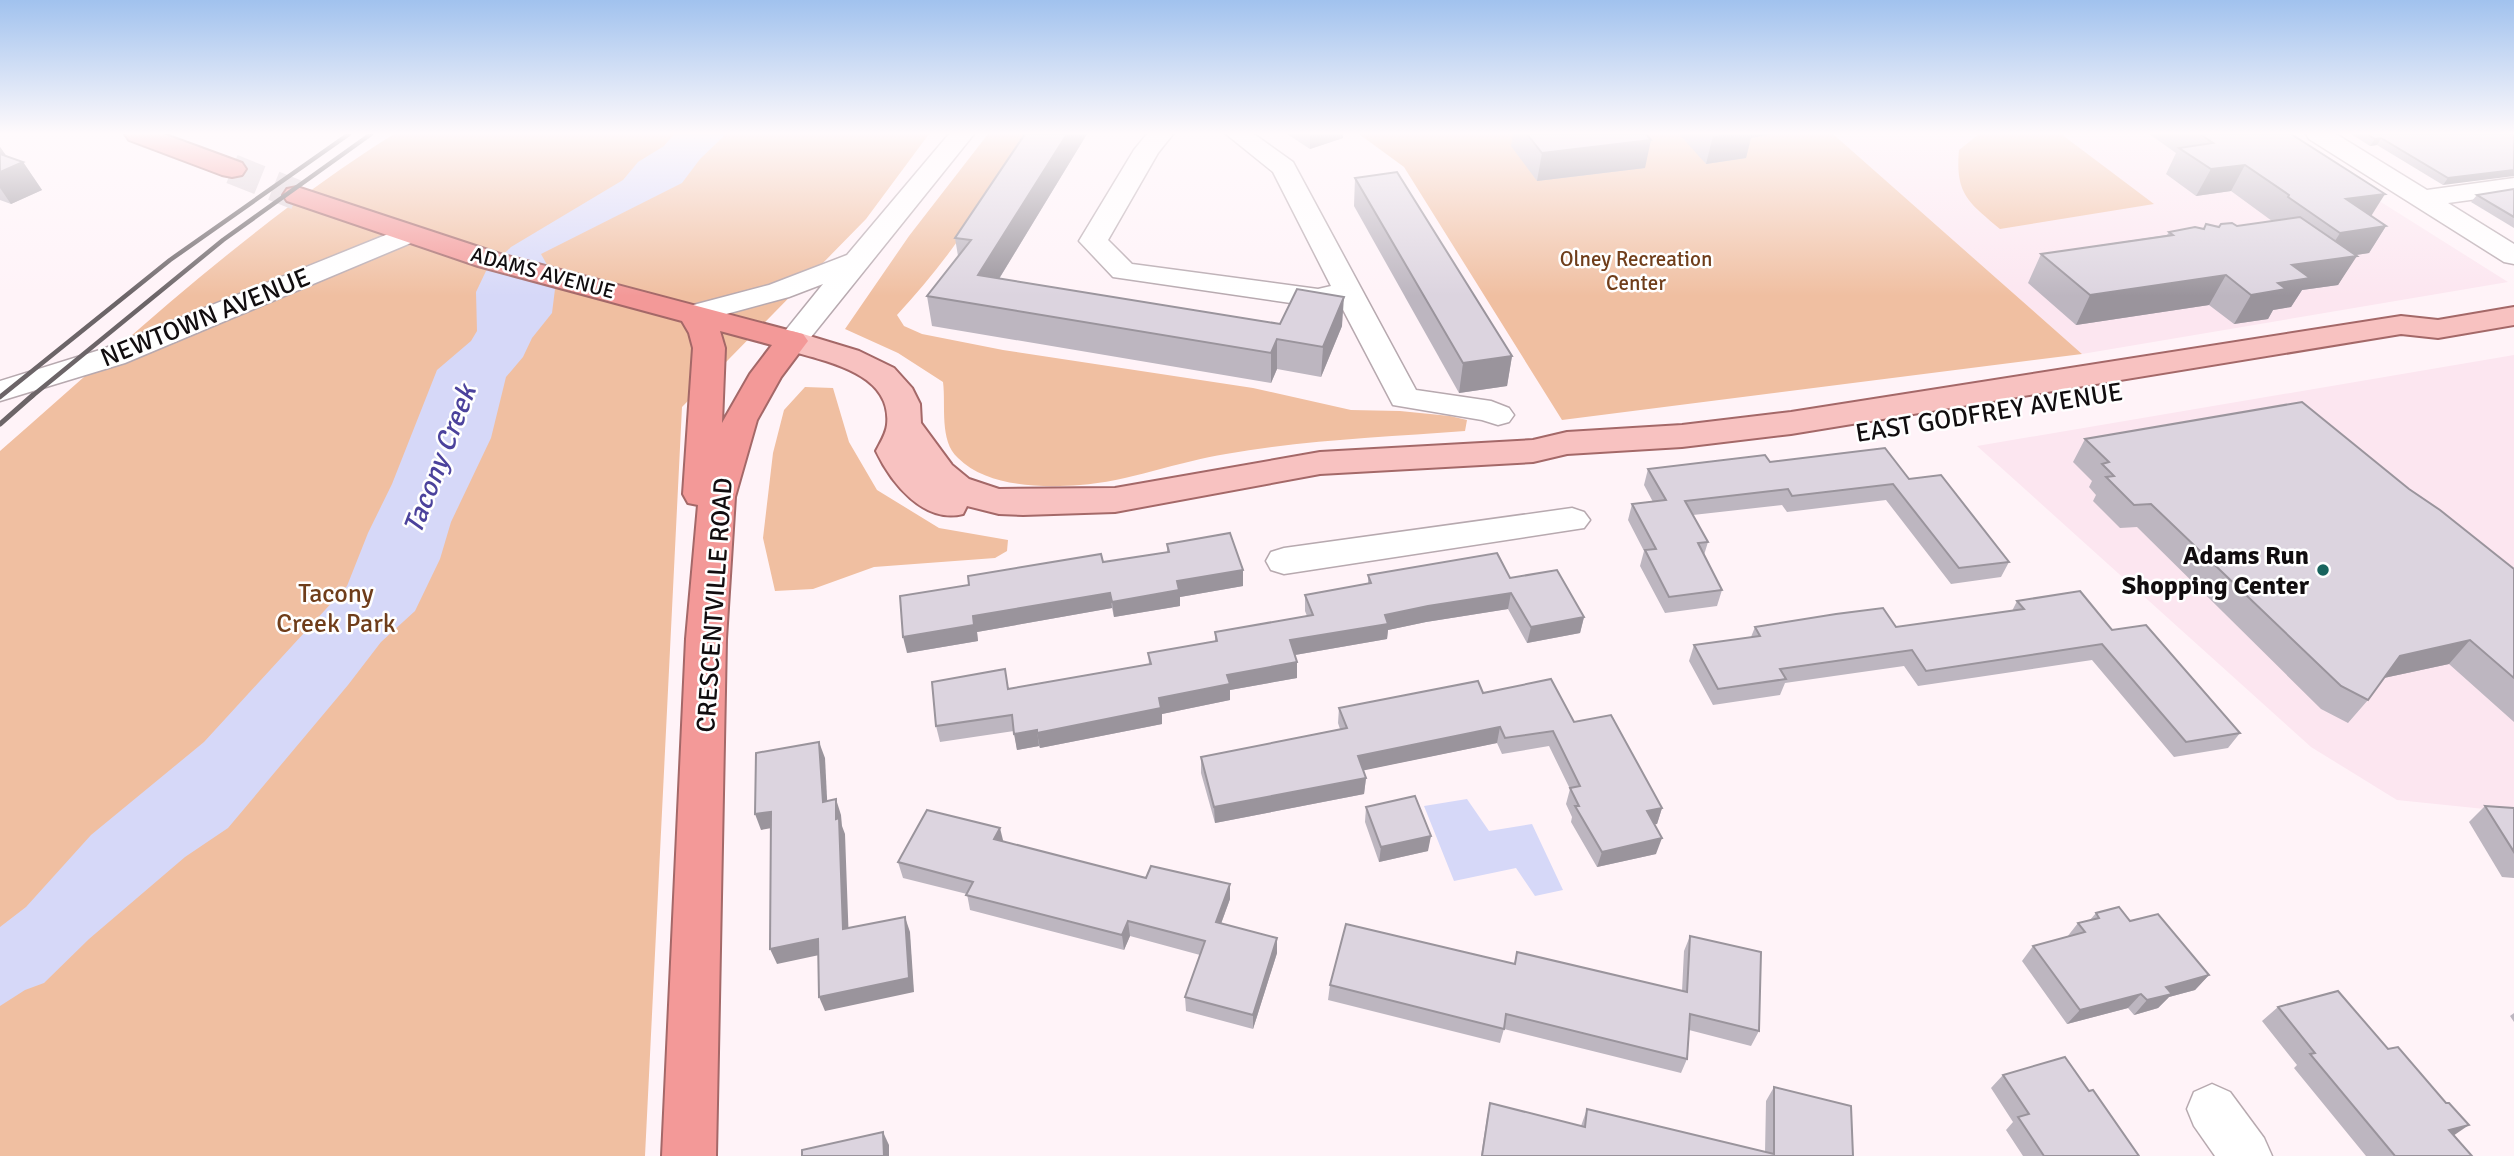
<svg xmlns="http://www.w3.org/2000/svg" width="2514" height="1156" viewBox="0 0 2514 1156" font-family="Signika,sans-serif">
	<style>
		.built { fill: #fce6f0 }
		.green { fill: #f0bfa1 }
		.water { fill: #d6d8f8 }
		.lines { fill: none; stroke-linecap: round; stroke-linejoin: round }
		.highway-tunnel { stroke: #dbd0d5; stroke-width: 30; stroke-dasharray: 30 15; stroke-linecap: butt }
		.minor-casing { stroke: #b7a9af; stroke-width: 3 }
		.major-casing { stroke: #a46868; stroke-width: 4 }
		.highway-casing { stroke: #a46868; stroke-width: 4 }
		.minor { fill: #fff; fill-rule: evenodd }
		.major { fill: #f8c2c1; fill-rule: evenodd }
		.highway { fill: #f39998; fill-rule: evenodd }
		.rail-far1 { stroke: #6c6568; stroke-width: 4.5 }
		.rail { stroke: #6c6568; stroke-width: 5 }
		.wall { fill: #bdb6c0 }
		.shaded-wall { fill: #9a949c }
		.building { fill: #dcd4df; stroke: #9a949c; stroke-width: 2 }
		.poi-dot { fill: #17635d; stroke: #fff; stroke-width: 2.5 }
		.labels { text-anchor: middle; stroke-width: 5; stroke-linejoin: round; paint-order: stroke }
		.far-park-label { font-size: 21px; fill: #6f3d1a; stroke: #fff }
		.far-street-label { font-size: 21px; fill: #110d0f; stroke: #fff }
		.street-label { font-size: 26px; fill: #110d0f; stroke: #fff }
		.poi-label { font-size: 26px; font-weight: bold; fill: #110d0f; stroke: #fff; text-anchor: end }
		.park-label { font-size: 26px; fill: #6f3d1a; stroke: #fff }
		.water-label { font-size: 28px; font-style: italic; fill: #4b429c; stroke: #fff }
	</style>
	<rect width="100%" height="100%" fill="#fff3f8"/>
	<g class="built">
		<polygon points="1833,134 2273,134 2508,282 2082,354"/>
		<polygon points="2514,355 2514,812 2397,800 2311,747 1977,446"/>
	</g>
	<g class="green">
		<path d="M394 134H929L866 219 682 407 645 1156H0V451C127 340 251 224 394 134Z"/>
		<path d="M988 134H1028C1002 167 983 205 959 239 940 266 919 291 897 315L904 326 922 334 1003 350 1253 388 1351 410 1400 411 1450 416 1467 420 1465 431C1386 437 1305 440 1226 454 1180 461 1126 482 1080 485 1042 488 987 487 958 458 939 441 946 405 943 382L898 353 845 329 909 236Z"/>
		<polygon points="1359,134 1833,134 2082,354 1562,420 1404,167"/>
		<path d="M1979 134H2061L2154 204 2000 229C1968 202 1955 194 1959 150Z"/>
		<polygon points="805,387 833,388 849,442 877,490 939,528 1008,540 1007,551 995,558 874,567 813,589 775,591 763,538 773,453 784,410"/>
	</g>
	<g class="water">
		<polygon points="674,134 726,134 700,159 682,183 541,254 556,281 552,313 532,338 523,357 506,377 491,438 451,522 440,559 415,611 381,642 348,685 228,828 185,857 89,939 44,983 25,990 0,1006 0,927 26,907 91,835 204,742 347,586 368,533 392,484 437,370 471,341 477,331 476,292 486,271 511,247 623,180 638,162 664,146"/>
		<polygon points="1467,799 1489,831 1532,824 1563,890 1535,896 1516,868 1454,881 1424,806"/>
	</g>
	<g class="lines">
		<polyline class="highway-tunnel" points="232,169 297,195"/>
		<defs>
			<g id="minor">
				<polygon points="949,134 974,134 803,347 792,350 781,347 777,341 823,284 789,297 693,323 682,320 678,314 682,308 769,285 847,255"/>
				<polygon points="1147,134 1173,134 1158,153 1108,240 1132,264 1318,289 1331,286 1273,172 1226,134 1254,134 1293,162 1416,390 1491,401 1509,408 1514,415 1509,422 1498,425 1482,420 1393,405 1339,302 1318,307 1113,277 1079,241 1134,150"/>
				<polygon points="2306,134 2336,134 2427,190 2514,178 2514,194 2448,203 2514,244 2514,264 2504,262 2309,139"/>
				<polygon points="408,226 418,228 422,234 418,240 125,363 0,401 0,381 103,349"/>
				<polygon points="1572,508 1584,512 1590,520 1584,528 1284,574 1271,570 1266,561 1271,552 1284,548"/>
				<polygon points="2212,1084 2230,1092 2264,1138 2272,1156 2215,1156 2194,1126 2187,1109 2194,1092"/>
			</g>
			<path id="major" d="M2514 307V325L2438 338 2401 334 1791 434 1682 447 1567 454 1533 462 1320 474 1115 512 1023 515 999 514 967 506 963 514C924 524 891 483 876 451 880 443 886 434 887 425 893 370 820 361 781 348L776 341 781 334 792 331 803 334 859 351 894 368 912 388 920 404 921 423 952 465 969 479 999 489 1115 488 1320 452 1533 440 1567 432 1682 425 1791 412 2401 316 2438 320Z"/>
			<g id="highway">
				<polygon points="125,134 163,134 242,163 246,169 242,175 232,177 222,175 129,140"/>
				<path d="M297 187 500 254 803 334 808 341 781 377 757 420 735 497 726 639 716 1156H662L686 639 698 505 688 503 683 494 693 348 689 333 682 321 478 266 287 201 283 195 287 189ZM720 331 772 345 750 374 722 423 725 348Z"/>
			</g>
		</defs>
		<use href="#minor" class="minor-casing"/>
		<use href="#major" class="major-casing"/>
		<use href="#highway" class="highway-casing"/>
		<use href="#minor" class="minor"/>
		<use href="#major" class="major"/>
		<use href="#highway" class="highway"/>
		<g class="rail-far1">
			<polyline points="0,397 170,260 349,134"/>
			<polyline points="31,397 223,240 371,134"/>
		</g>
		<polyline class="rail" points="0,424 33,395"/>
	</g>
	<g class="wall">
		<polygon points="1025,134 1087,134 999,279 1280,324 1342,326 1321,377 1277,369 1271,383 932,326 927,296 958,256 955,238"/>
		<polygon points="1287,134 1343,134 1343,138 1310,149"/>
		<polygon points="1513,134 1646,134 1645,168 1537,181 1511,146"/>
		<polygon points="1679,134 1773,134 1751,138 1746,158 1706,164"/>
		<polygon points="2149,134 2291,134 2371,216 2386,226 2369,253 2356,255 2338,285 2302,290 2291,307 2273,310 2268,319 2234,324 2209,305 2076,325 2028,283 2041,254 2167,235 2169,232 2203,229 2206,224 2219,227 2237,226 2272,221 2231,191 2196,196 2166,174 2176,153"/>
		<polygon points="2351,134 2514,134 2443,185 2377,145 2370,146"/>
		<polygon points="0,147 7,157 23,162 42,190 11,204 0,200"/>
		<polygon points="1355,178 1512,356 1507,386 1459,393 1354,206"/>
		<polygon points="2514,189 2514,228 2471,202 2477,195"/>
		<polygon points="2085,439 2409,489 2514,569 2514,722 2449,664 2384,678 2368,700 2348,723 2321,709 2137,527 2120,528 2093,501 2096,495 2089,487 2092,481 2073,462"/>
		<polygon points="1770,462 1909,479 2009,562 2001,577 1951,584 1886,500 1787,512 1782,505 1693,515 1708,542 1704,555 1722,590 1717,606 1665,613 1640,566 1644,551 1628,520 1632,504 1653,502 1644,485 1648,469"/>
		<polygon points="1167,544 1243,570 1243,586 1180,597 1180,606 1114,617 1112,608 977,632 978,641 907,653 969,585 1167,552"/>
		<polygon points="1368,575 1510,578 1584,617 1580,633 1527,643 1508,609 1426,622 1388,630 1387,639 1295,655 1297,678 1230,690 1230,700 1162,714 1162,724 1040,748 1039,746 1017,750 1014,731 940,742 936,726 1009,689 1149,664 1148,653 1215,641 1215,632 1307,616 1305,611 1305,595 1368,584"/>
		<polygon points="2017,601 2112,630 2240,733 2228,748 2174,757 2092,660 1918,686 1904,666 1785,683 1780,695 1713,705 1689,661 1694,645 1751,637 1755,627 1896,627 2012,611"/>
		<polygon points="1483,693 1574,722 1662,808 1657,824 1654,824 1656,854 1597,867 1571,822 1572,817 1566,804 1570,789 1549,746 1502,754 1497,743 1363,770 1366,778 1364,794 1215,823 1201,773 1201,757 1340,729 1338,723 1339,708"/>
		<polygon points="2485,806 2514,808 2514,878 2502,877 2469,822"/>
		<polygon points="1366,807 1428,851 1379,862 1365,822"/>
		<polygon points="1003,842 1230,899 1221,924 1277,938 1277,953 1253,1029 1186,1011 1185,997 1200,955 1130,936 1124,950 970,910 967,894 903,878 898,862"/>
		<polygon points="2096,913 2130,921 2209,975 2195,990 2169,997 2158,1008 2134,1015 2128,1008 2067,1024 2022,961 2033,946 2067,937 2078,923 2090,920"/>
		<polygon points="1690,936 1759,1031 1751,1046 1689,1030 1687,1059 1681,1073 1504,1029 1500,1043 1328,1000 1330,985 1514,964 1517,952 1682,991 1684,951"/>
		<polygon points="2278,1007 2454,1135 2472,1156 2366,1156 2294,1068 2297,1065 2262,1021"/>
		<polygon points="2514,1013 2514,1022 2510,1016"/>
		<polygon points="2003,1075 2089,1091 2139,1156 2023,1156 2006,1130 2013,1122 1991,1088"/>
		<polygon points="1774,1087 1853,1156 1481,1156 1487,1117 1490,1103 1581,1126 1587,1109 1765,1153 1766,1101"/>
	</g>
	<g class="shaded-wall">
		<polygon points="1067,134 1087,134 983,305 978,275"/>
		<polygon points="1310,134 1343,134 1343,138 1310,149"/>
		<polygon points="1727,134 1773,134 1751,138 1746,158 1706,164 1713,136"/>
		<polygon points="2381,138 2377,145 2370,146 2375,139"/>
		<polygon points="1651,140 1645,168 1537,181 1542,153"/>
		<polygon points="0,147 12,164 0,169"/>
		<polygon points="23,162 42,190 11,204 0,188 0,172"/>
		<polygon points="2245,165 2231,191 2196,196 2211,169"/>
		<polygon points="2514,170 2514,176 2443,185 2448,178"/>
		<polygon points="2385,194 2368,221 2329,227 2346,199"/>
		<polygon points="2386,226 2369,253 2323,260 2340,233"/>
		<polygon points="2357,256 2338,285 2302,290 2291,307 2273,310 2268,319 2234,324 2251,295 2292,265"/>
		<polygon points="2226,275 2209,305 2076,325 2090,295"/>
		<polygon points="1344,297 1342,326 1321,377 1323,347"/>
		<polygon points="1277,339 1277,369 1271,383 1271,353"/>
		<polygon points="1512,356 1507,386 1459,393 1463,363"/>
		<polygon points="1243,570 1243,586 1180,597 1180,606 1114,617 1112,602 1177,581"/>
		<polygon points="1110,593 1112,608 977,632 978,641 907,653 903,637 973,616"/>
		<polygon points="1511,593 1508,609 1426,622 1388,630 1387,639 1289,656 1290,640 1385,615 1428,606"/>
		<polygon points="1584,617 1580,633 1527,643 1531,627"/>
		<polygon points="2470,640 2449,664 2379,679 2400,656"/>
		<polygon points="1297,662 1297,678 1230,690 1230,700 1162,714 1162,724 1040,748 1037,733 1159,698 1227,675"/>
		<polygon points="1500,727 1497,743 1356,772 1358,756"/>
		<polygon points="1037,730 1039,746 1017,750 1014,734"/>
		<polygon points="819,742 825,758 828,817 823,802"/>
		<polygon points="1366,778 1364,794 1215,823 1214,807"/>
		<polygon points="836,799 841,815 842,826 845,834 849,944 843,929"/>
		<polygon points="1662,808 1657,824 1642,827 1647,811"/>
		<polygon points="771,812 777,827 761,830 755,814"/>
		<polygon points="1000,828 1004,844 994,839"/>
		<polygon points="1431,836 1428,851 1379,862 1381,847"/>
		<polygon points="1662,838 1656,854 1597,867 1602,852"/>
		<polygon points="1230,884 1230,899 1216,937 1216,922"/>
		<polygon points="905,917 910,932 914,992 825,1011 819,997"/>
		<polygon points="1128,921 1130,936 1124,950 1122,935"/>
		<polygon points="1277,938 1277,953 1253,1029 1253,1015"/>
		<polygon points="818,939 824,954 777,964 770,949"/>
		<polygon points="2209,975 2195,990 2169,997 2158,1008 2134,1015 2147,1000 2166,987"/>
		<polygon points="2141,994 2128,1008 2067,1024 2080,1010"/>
		<polygon points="2469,1125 2450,1138 2449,1130"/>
		<polygon points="883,1132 889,1145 889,1156 884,1156"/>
	</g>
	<g class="building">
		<polygon points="1025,134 1067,134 978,275 1280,324 1297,289 1344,297 1323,347 1277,339 1271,353 927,296 971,240 955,238"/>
		<polygon points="1527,134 1646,134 1651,140 1542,153"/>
		<polygon points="2200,134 2291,134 2385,194 2346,199 2386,226 2340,233 2288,197 2289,195 2245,165 2211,169 2179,148 2213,143"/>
		<polygon points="2367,134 2514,134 2514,170 2448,178 2381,138 2375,139"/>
		<polygon points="0,154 23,162 0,172"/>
		<polygon points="1397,172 1512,356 1463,363 1355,178"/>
		<polygon points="2514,189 2514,217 2477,195"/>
		<polygon points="2300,217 2357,256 2292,265 2310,278 2278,283 2286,289 2251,295 2226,275 2090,295 2041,254 2173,235 2169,232 2195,227 2204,229 2206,224 2219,227 2221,224 2232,223 2237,226"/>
		<polygon points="2302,402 2409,489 2440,510 2514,569 2514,678 2470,640 2400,656 2368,700 2341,686 2151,504 2134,505 2106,477 2114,476 2102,464 2109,462 2085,439"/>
		<polygon points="1885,448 1909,479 1941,475 2009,562 1959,568 1893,484 1792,496 1788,489 1685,501 1708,542 1698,543 1722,590 1669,597 1645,550 1656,549 1632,504 1666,500 1648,469 1765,455 1770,462"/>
		<polygon points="1230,533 1243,570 1177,581 1179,590 1112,602 1110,593 973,616 974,625 903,637 900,596 969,585 968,576 1101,554 1103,562 1169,552 1167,544"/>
		<polygon points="1497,553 1510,578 1557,570 1584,617 1531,627 1511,593 1428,606 1385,615 1388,624 1290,640 1297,662 1227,675 1230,684 1159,698 1161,708 1037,733 1037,730 1014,734 1012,715 936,726 932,682 1005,669 1008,689 1151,664 1148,653 1217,641 1215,632 1313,615 1305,595 1371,583 1368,575"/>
		<polygon points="2080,591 2112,630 2146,625 2240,733 2186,742 2102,644 1926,671 1912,650 1780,669 1786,679 1718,689 1694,645 1760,636 1755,627 1836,614 1883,608 1896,627 2024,609 2017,601"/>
		<polygon points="1551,679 1574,722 1611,715 1662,808 1647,811 1662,838 1602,852 1575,806 1579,806 1570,788 1580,786 1553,731 1505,738 1500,727 1358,756 1366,778 1214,807 1201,757 1347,728 1339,708 1478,681 1483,693"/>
		<polygon points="819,742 823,802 836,799 836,819 839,818 843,929 905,917 909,978 819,997 818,939 770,949 771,812 755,814 756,753"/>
		<polygon points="1415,796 1431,836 1381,847 1366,807"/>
		<polygon points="2485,806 2514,808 2514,852"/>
		<polygon points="927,810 1000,828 994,839 1146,878 1151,866 1230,884 1216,922 1277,938 1253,1015 1185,997 1205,941 1128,921 1122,935 966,895 973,882 898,862"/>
		<polygon points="2119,907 2130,921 2158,914 2209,975 2166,987 2172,994 2147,1000 2141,994 2080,1010 2033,946 2085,932 2078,923 2099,918 2096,913"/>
		<polygon points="1346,924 1515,964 1517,952 1687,992 1690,936 1761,952 1759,1031 1690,1014 1687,1059 1506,1014 1504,1029 1330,985"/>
		<polygon points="2338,991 2388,1049 2398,1047 2446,1103 2449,1103 2469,1125 2449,1130 2472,1156 2395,1156 2310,1054 2315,1053 2278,1007"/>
		<polygon points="2065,1057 2089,1091 2093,1090 2139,1156 2044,1156 2018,1117 2029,1114 2003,1075"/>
		<polygon points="1774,1087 1851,1106 1853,1156 1482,1156 1490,1103 1585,1127 1587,1109 1774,1154"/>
		<polygon points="883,1132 884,1156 802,1156 802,1150"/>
	</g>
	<linearGradient id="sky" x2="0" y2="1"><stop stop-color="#a1c2ee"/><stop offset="0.45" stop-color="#fffafc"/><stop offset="1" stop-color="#fffafc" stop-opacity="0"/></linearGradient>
	<rect width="2514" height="296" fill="url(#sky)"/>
	<circle class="poi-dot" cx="2323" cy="570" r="7"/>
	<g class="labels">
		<g class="far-park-label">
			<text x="1636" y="266">Olney Recreation<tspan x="1636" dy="24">Center</tspan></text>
		</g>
		<g class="far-street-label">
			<text transform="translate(543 273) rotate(15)" y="7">ADAMS AVENUE</text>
		</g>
		<g class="street-label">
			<text transform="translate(205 317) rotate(-22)" y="9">NEWTOWN AVENUE</text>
			<text transform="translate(1989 412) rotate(-9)" y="9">EAST GODFREY AVENUE</text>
			<text transform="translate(714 605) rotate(-86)" y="9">CRESCENTVILLE ROAD</text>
		</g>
		<g class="poi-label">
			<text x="2309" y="564">Adams Run<tspan x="2309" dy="30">Shopping Center</tspan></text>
		</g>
		<g class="park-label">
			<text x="336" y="602">Tacony<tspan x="336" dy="30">Creek Park</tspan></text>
		</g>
		<g class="water-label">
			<text transform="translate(439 459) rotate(-69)" y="10">Tacony Creek</text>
		</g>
	</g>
</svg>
